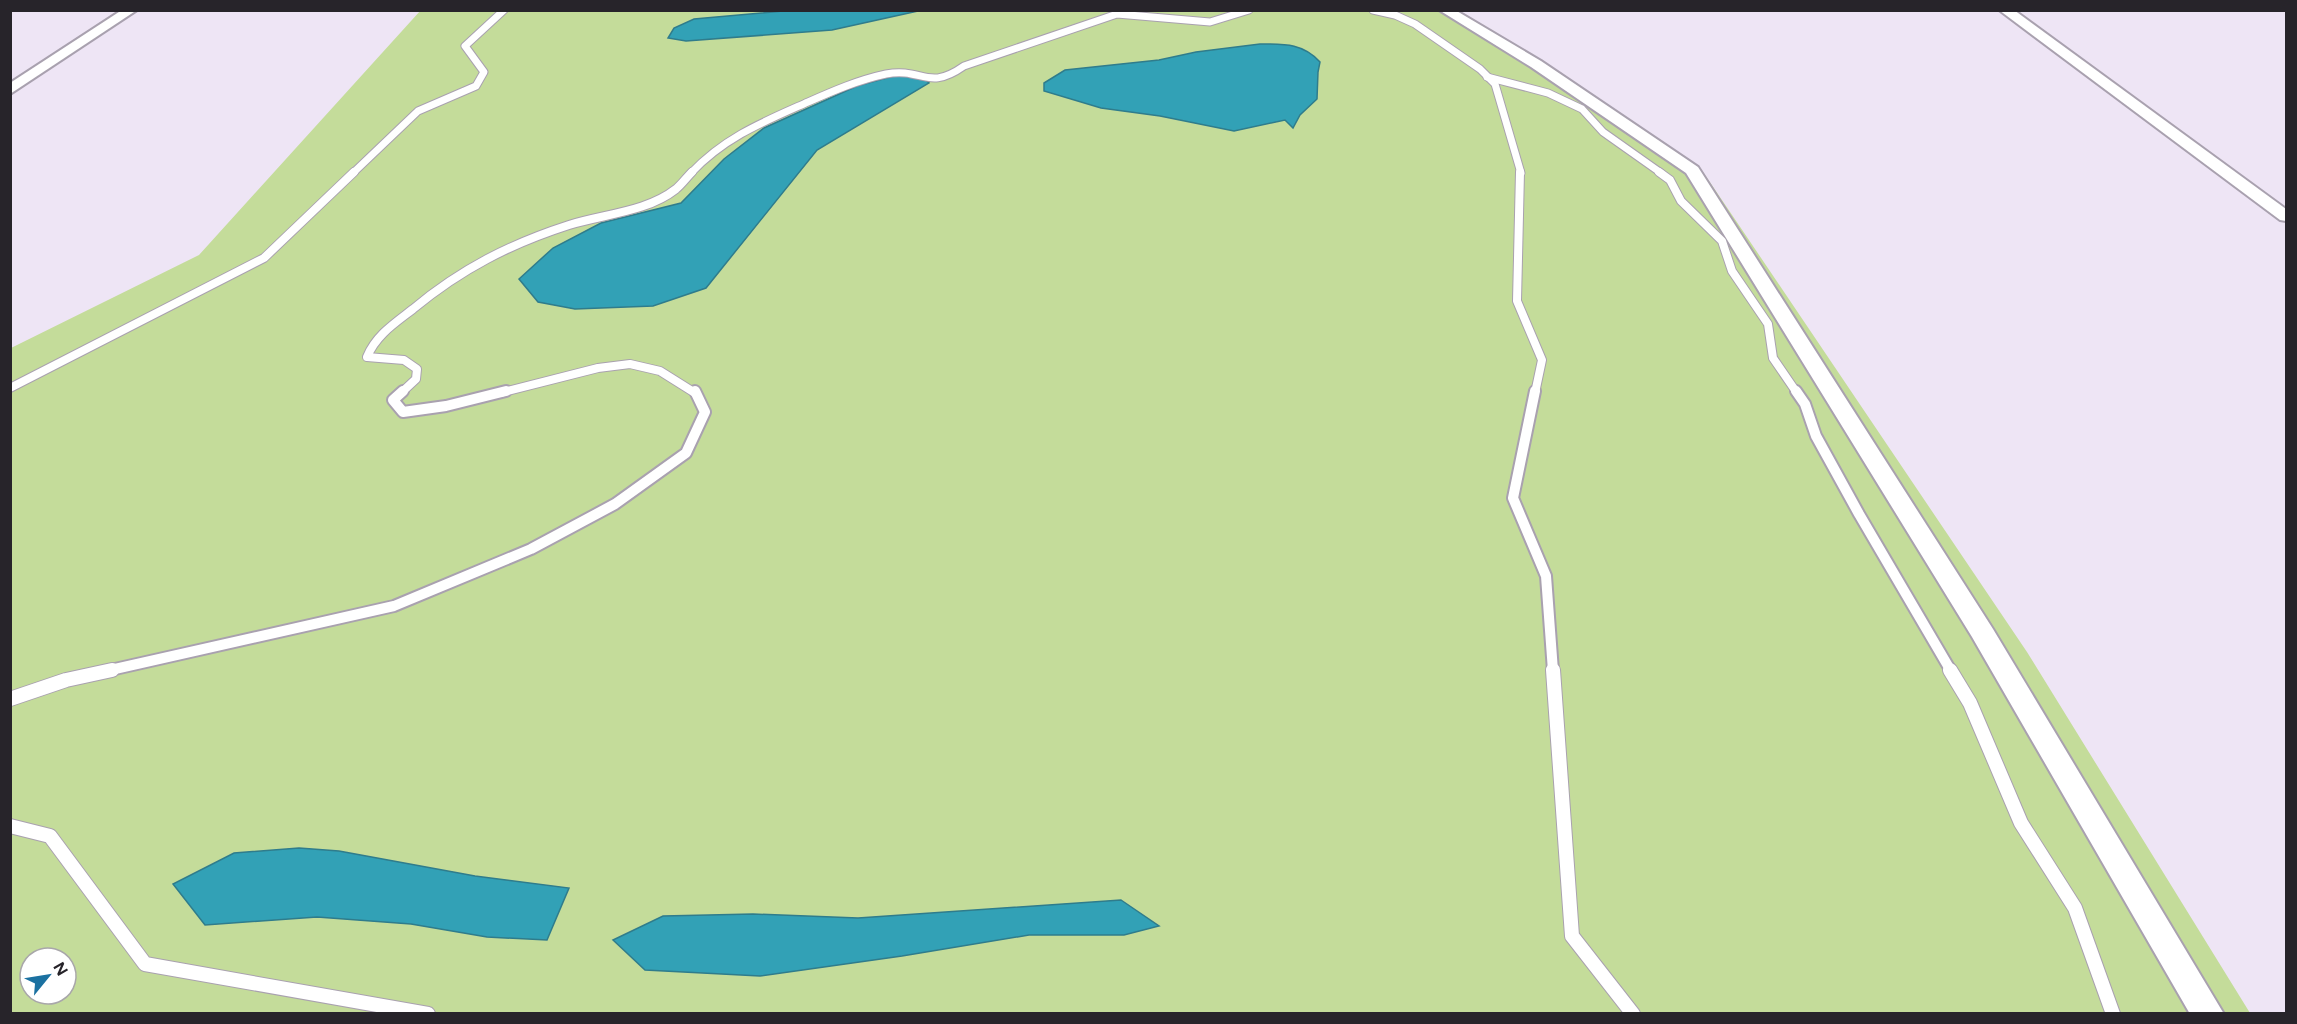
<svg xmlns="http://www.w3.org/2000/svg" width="2297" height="1024" viewBox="0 0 2297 1024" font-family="Figtree,sans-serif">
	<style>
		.green { fill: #c4dc9a; fill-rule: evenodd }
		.water { fill: #32a1b6; stroke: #2f7c8c; stroke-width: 1.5 }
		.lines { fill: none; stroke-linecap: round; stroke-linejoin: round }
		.service-far3-casing { stroke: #a9a1af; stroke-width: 9 }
		.service-far2-casing { stroke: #a9a1af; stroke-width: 10 }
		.service-far1-casing { stroke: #a9a1af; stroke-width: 14 }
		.service-casing { stroke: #a9a1af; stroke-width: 16 }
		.minor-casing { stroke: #a9a1af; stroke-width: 4 }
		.service-far3 { stroke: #fff; stroke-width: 7 }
		.service-far2 { stroke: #fff; stroke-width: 8 }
		.service-far1 { stroke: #fff; stroke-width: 10 }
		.service { stroke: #fff; stroke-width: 14 }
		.minor { fill: #fff; fill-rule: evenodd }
	</style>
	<rect width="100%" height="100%" fill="#eee5f5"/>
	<path class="green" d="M421 10 1451 11 1540 70 1701 169 2027 652 2250 1013 11 1014V348L199 255ZM30 958H66V994H30Z"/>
	<g class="water">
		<polygon points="794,10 918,11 832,30 686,41 668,38 674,28 694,19"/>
		<path d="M1260 44C1284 44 1303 43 1320 62L1318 72 1317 99 1300 115 1293 128 1285 120 1234 131 1160 116 1101 108 1044 91V83L1065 70 1159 60 1196 52Z"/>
		<polygon points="919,74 929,83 817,150 706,288 653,306 575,309 538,302 519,279 553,248 601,223 681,203 724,159 764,128 857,86 894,76"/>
		<polygon points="299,848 339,851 475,876 569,888 547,940 487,937 411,924 317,917 205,925 173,884 234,853"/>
		<polygon points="1121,900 1159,926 1124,935 1029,935 902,956 760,976 645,970 613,940 663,916 753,914 858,918"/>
	</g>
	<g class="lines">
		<defs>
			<g id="service-far3">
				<polyline points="1373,10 1395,15 1415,24 1480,69 1495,84 1521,173"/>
				<polyline points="1487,77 1548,93 1582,109 1603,132 1661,173"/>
				<polyline points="353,173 418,111 476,86 484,72 465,46 504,10"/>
				<path d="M691 173C725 137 763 122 808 102 833 91 858 80 886 74 923 67 927 92 964 66L1117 14 1210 22 1249 10"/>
			</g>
			<g id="service-far2">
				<polyline points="1520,172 1517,301 1542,360 1535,393"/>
				<polyline points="1659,172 1670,180 1681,201 1722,241 1732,271 1768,324 1773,358 1797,393"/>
				<polyline points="10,388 264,258 354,172"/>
				<path d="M401 393 416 379 417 369 404 360 367 357C376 335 395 323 413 309 461 269 510 244 569 225 604 214 647 212 676 189 682 184 687 177 692 172"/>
				<polyline points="500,393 598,368 630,364 660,371 695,393"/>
			</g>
			<g id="service-far1">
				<polyline points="403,391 393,400 403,412 446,406 506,391"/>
				<polyline points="1535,391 1513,498 1546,576 1553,671"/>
				<polyline points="1796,391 1805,404 1816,436 1859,514 1951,671"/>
				<polyline points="106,671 394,606 531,549 615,504 686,453 705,412 695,391"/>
			</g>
			<g id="service">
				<polyline points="1553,670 1572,936 1633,1014"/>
				<polyline points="1950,670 1970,703 2021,823 2075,908 2113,1014"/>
				<polyline points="10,699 66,680 112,670"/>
				<polyline points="10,826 50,836 145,964 428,1014"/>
			</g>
			<g id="minor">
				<polygon points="122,10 137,10 10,94 10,83"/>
				<polygon points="1439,10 1455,10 1541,61 1698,167 1993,629 2224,1014 2190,1014 1972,637 1686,173 1531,67"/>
				<polygon points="1999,10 2014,10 2286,209 2286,221 2280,220"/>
			</g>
		</defs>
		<use href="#service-far3" class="service-far3-casing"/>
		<use href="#service-far2" class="service-far2-casing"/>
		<use href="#service-far1" class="service-far1-casing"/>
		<use href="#service" class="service-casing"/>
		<use href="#minor" class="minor-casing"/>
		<use href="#service-far3" class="service-far3"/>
		<use href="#service-far2" class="service-far2"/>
		<use href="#service-far1" class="service-far1"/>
		<use href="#service" class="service"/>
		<use href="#minor" class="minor"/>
	</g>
	<rect width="2297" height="1024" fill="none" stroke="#27242a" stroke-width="24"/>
	<g transform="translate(48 976) rotate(60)"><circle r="28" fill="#ffffff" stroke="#a9a7aa" stroke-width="1.5"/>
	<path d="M0-4.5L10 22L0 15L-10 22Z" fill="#1b71a1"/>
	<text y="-9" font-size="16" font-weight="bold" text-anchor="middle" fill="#27242a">N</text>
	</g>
</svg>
